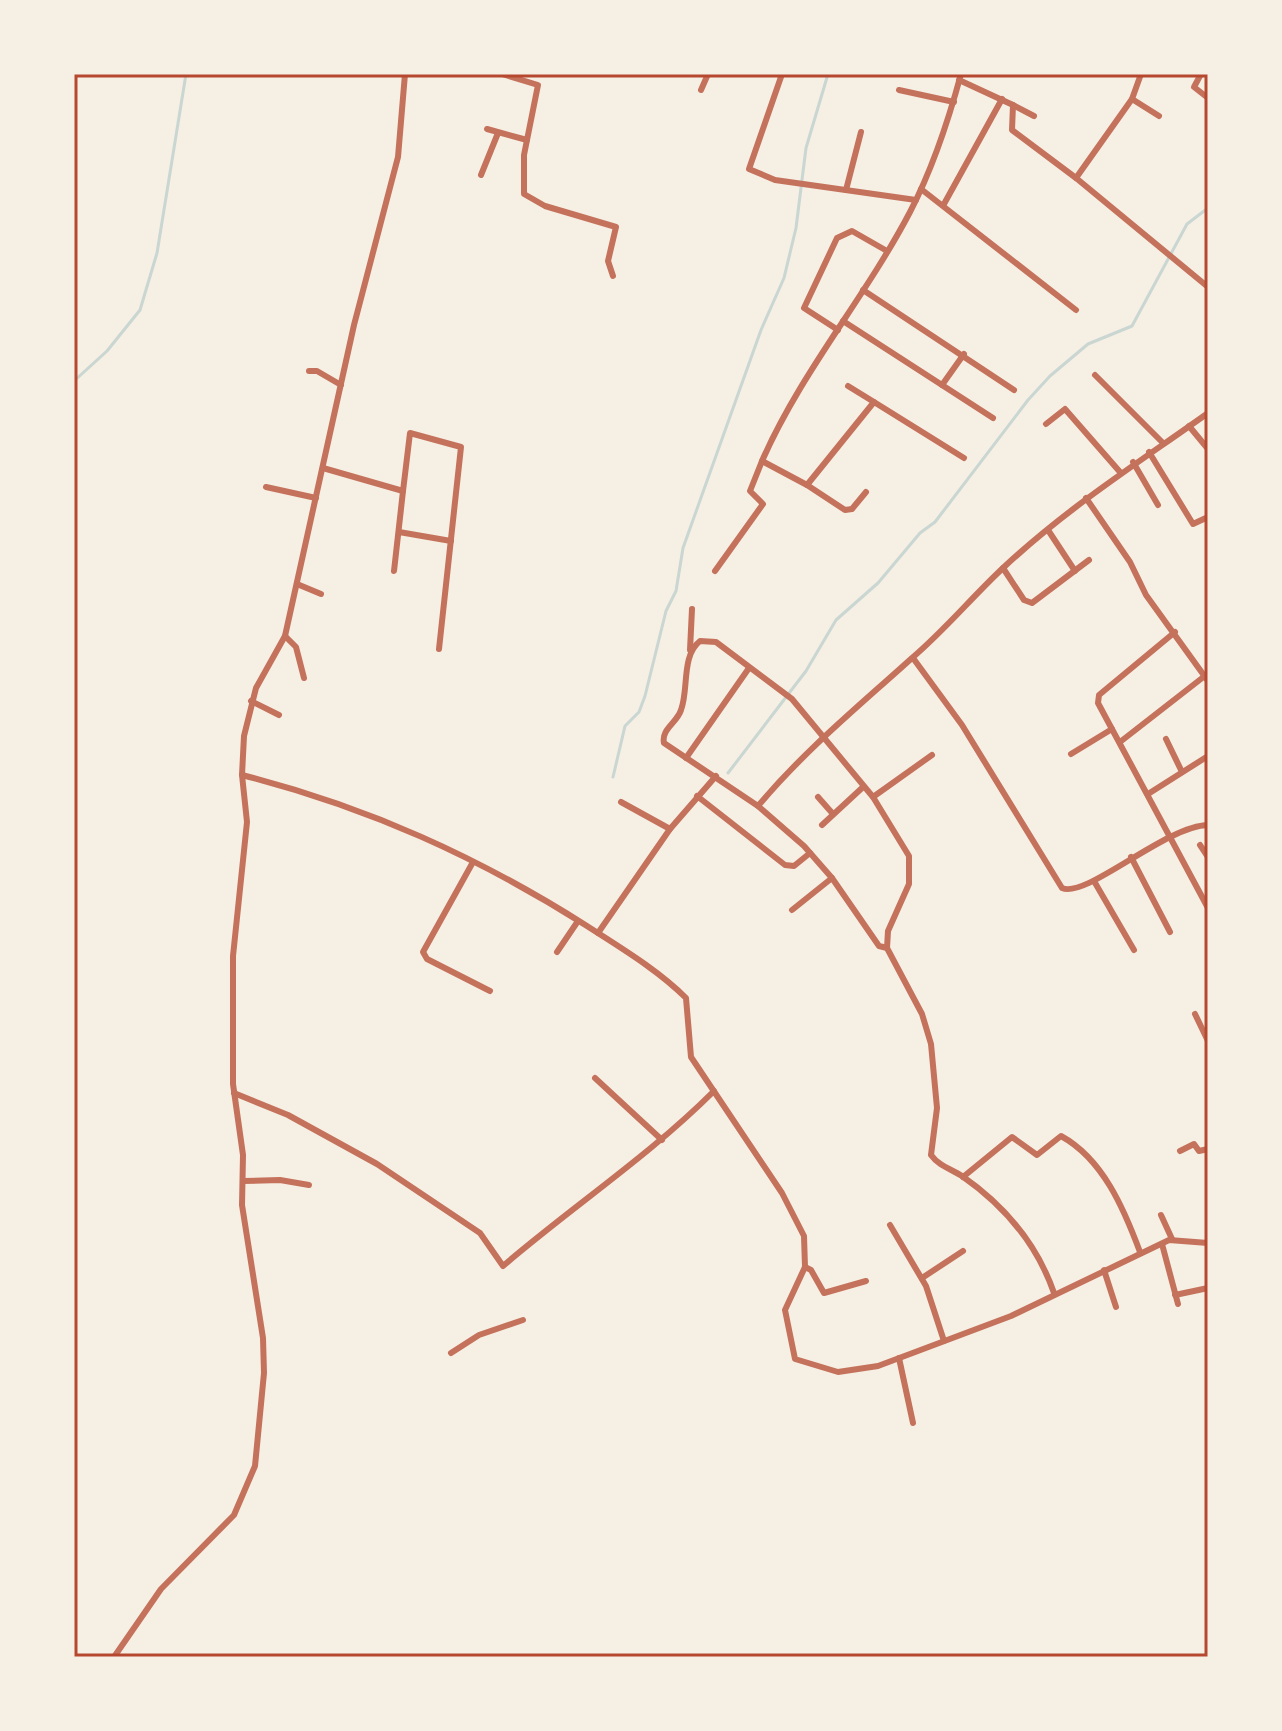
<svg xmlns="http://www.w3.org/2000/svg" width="1282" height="1731" viewBox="0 0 1282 1731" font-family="'Archivo Narrow',sans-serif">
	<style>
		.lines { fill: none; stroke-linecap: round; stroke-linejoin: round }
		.stream { stroke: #c9d6d2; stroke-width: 3 }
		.minor { stroke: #c5725c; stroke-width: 6 }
		.neatline { fill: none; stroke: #b5482f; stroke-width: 3 }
	</style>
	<rect width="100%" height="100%" fill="#f6efe4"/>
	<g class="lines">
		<g class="stream">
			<polyline points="74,381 107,351 140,310 157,253 186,74"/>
			<polyline points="728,773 806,671 836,620 878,583 920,533 935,522 1028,400 1050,376 1088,344 1132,326 1187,224 1208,208"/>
			<polyline points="613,777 625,726 639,712 645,696 666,611 676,591 683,548 761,330 784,278 796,228 806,148 828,74"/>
		</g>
		<g class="minor">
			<polyline points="502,74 538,85 524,155 524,194 545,206 616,227 608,261 613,276"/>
			<polyline points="782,74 749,169 775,180 916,200"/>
			<path d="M961 74C948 122 933 168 910 212 865 298 801 372 762 461L807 485 874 402 964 458"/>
			<polyline points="1201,74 1194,87 1208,98"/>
			<polyline points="959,80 1013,105 1012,130 1076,178 1132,99 1141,74"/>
			<polyline points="701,90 708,74"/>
			<polyline points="899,90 954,102"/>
			<polyline points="1132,99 1159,116"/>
			<polyline points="1013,105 1034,116"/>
			<polyline points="487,129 527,140"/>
			<polyline points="481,175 498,133"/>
			<polyline points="1076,178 1208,287"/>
			<polyline points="921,189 1076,310"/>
			<polyline points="846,190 861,132"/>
			<polyline points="944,204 1002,99"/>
			<polyline points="863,290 1014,390"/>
			<polyline points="843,321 993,418"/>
			<polyline points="838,330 804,308 837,238 852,231 887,251"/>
			<polyline points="309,371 317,371 341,385"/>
			<polyline points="1095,375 1163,443"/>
			<polyline points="942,385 964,354"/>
			<polyline points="848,386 874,402"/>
			<polyline points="1046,424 1065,409 1120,472"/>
			<polyline points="1189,426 1208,449"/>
			<polyline points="1149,452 1193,524 1208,517"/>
			<polyline points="1133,462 1158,505"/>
			<polyline points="323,468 403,491 410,433 461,447 439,649"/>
			<polyline points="807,485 845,510 852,509 866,492"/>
			<polyline points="266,487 316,498"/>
			<polyline points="1086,498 1130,562 1146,595 1208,681"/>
			<polyline points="1048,530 1075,571"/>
			<polyline points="399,532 451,541"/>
			<polyline points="1003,568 1024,600 1032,603 1089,560"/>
			<polyline points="394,571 403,491"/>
			<polyline points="715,571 763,504 750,491 762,461"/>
			<polyline points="297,584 321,594"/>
			<polyline points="1175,632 1099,695 1098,703 1208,908"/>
			<polyline points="285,636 296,647 304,678"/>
			<polyline points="690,650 692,609"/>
			<path d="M913 658 962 725 1062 888C1086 899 1165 826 1208 825"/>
			<polyline points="251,701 279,715"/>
			<polyline points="1166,739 1182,772"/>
			<polyline points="1120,742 1206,675"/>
			<polyline points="1071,754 1112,729"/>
			<polyline points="686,758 749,668"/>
			<path d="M242 775C368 807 478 857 587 926 621 948 658 970 686 998L691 1057 782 1193 804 1236 805 1267 785 1310 795 1359 838 1372 878 1366 1011 1316 1169 1240 1208 1243"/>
			<polyline points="1148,794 1208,756"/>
			<polyline points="697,796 785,865 794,866 810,853"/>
			<polyline points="818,797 833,814"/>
			<polyline points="873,797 932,755"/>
			<polyline points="621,802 670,829"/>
			<path d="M758 806C805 750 859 706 912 658 945 630 972 597 1003 568 1067 508 1138 463 1208 413"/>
			<polyline points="822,825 862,788"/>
			<polyline points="1200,845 1208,857"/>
			<polyline points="1131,857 1170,932"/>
			<polyline points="473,862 423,952 427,959 490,991"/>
			<polyline points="1094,881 1134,950"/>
			<polyline points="792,910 832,878"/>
			<polyline points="598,933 670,829 716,776"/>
			<path d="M887 948 879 946 832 878 804 846 758 806 664 743C661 729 677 723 681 710 689 689 681 656 700 641L716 642 792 699 873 797 909 856V884L888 931 887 948 922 1014 931 1044 937 1108 931 1155C939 1166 951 1169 962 1176 1005 1206 1037 1244 1054 1293"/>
			<polyline points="557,952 578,921"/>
			<polyline points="1195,1014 1208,1041"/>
			<polyline points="595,1078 662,1140"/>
			<path d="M234 1093 288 1115 377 1164 480 1233 503 1266C573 1206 649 1156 714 1091"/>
			<polyline points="1180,1151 1194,1144 1199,1151 1208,1149"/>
			<path d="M963 1177 1012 1137 1037 1155 1061 1136C1103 1159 1124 1209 1140 1252"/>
			<polyline points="243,1181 280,1180 309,1185"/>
			<polyline points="1161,1215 1172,1239"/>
			<polyline points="890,1225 926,1286 944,1341"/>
			<polyline points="1162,1244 1178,1304"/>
			<polyline points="805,1267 811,1270 824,1293 866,1281"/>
			<polyline points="1104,1270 1116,1307"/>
			<polyline points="922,1278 963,1251"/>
			<polyline points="1175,1295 1208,1288"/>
			<polyline points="451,1353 479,1335 523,1320"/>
			<polyline points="899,1358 913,1423"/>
			<polyline points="114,1657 161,1589 234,1515 255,1466 264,1373 263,1338 242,1205 243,1155 233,1084 233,956 247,822 242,775 244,736 256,688 285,636 354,325 398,157 405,74"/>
		</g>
	</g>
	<rect width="1282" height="1731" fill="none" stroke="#f6efe4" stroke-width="152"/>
	<rect x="76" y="76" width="1130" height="1579" class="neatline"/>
</svg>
